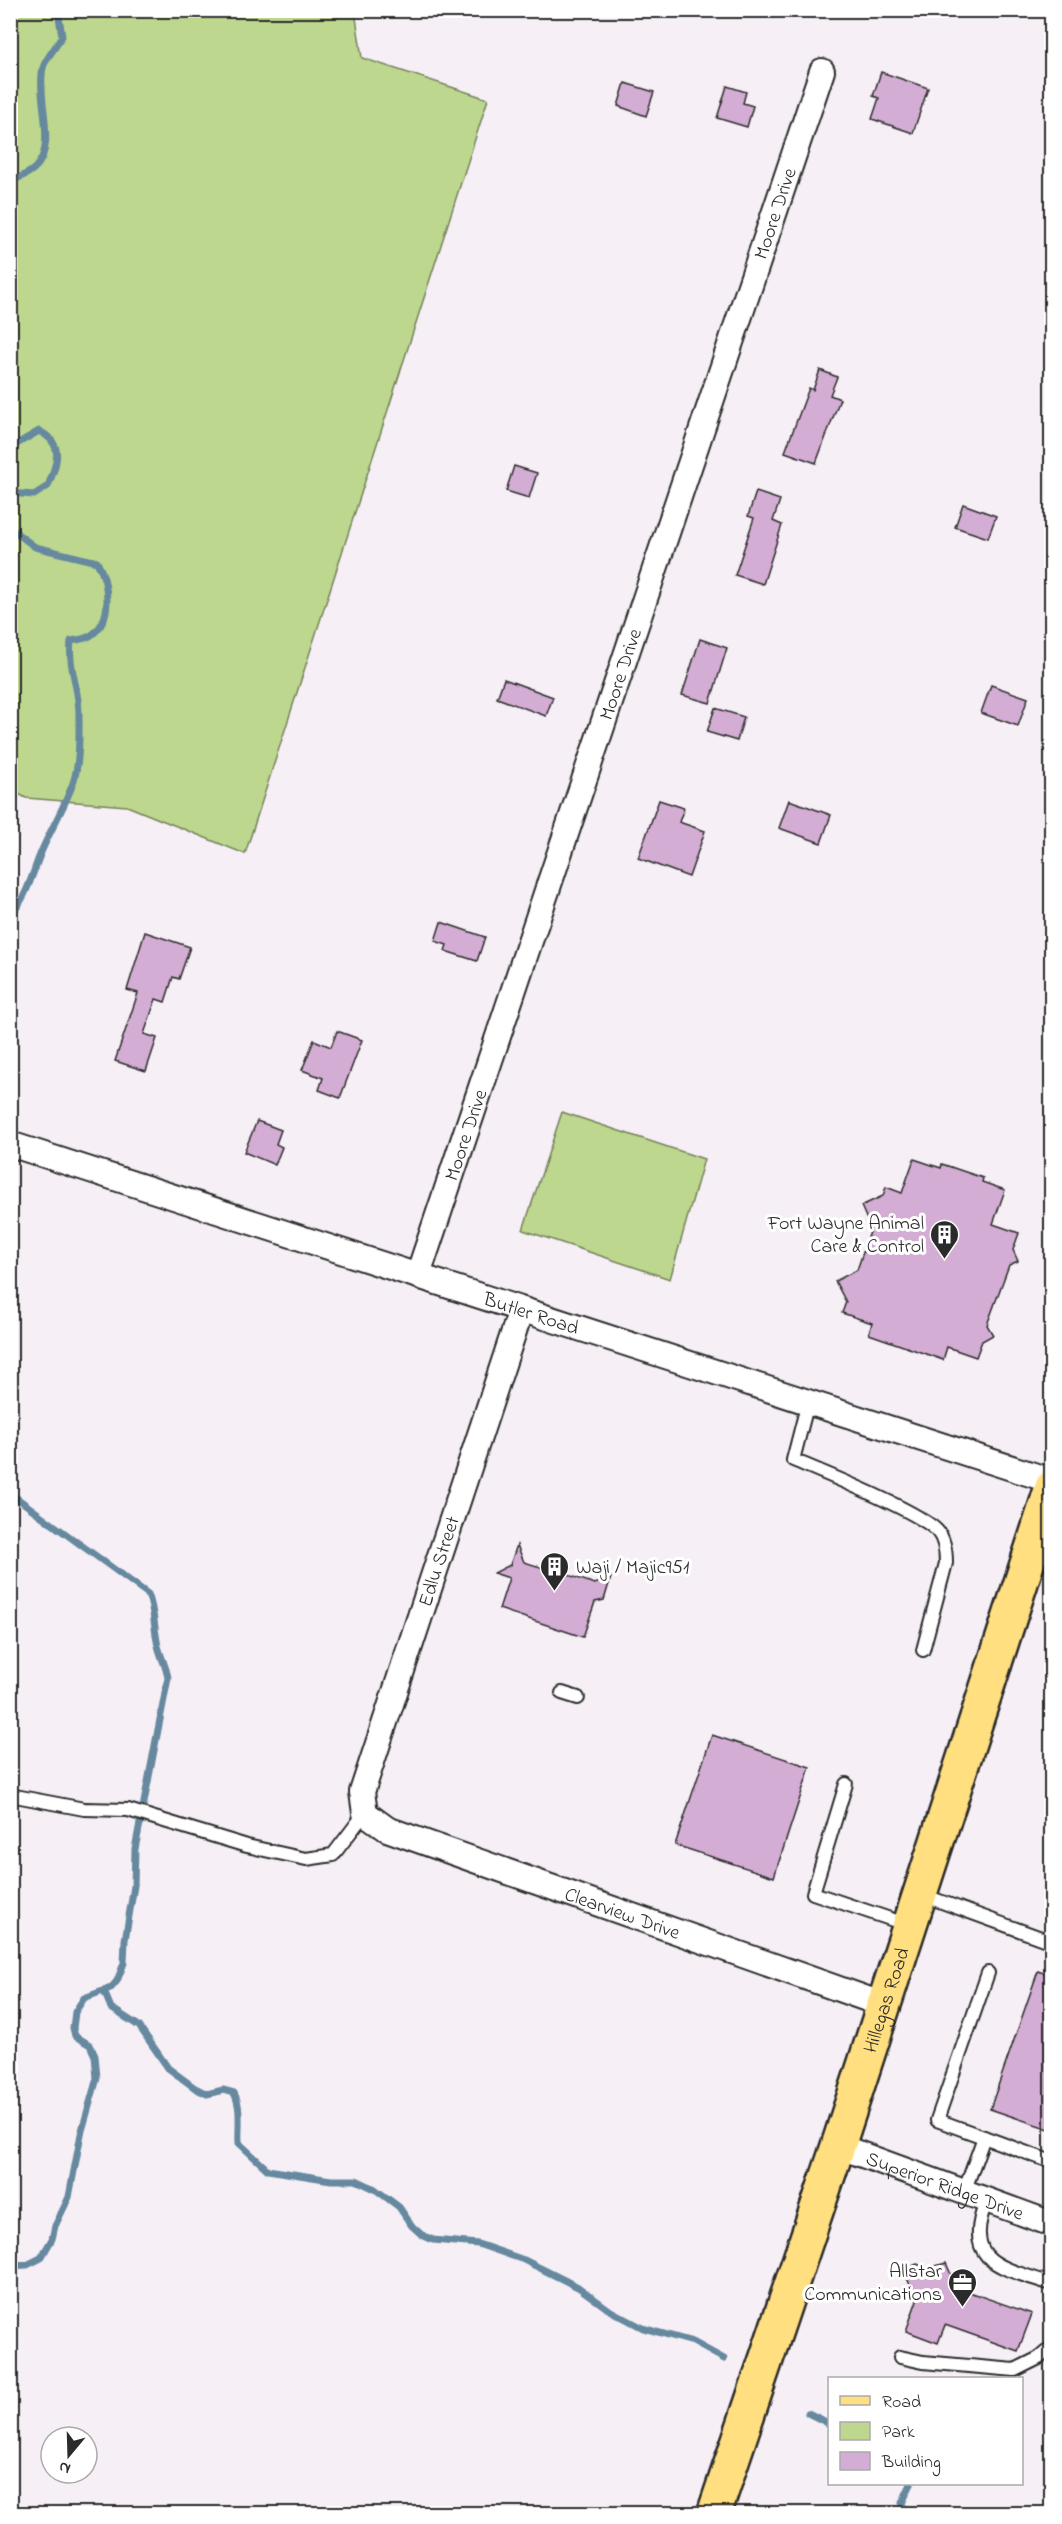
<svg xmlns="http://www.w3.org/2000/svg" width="1062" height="2524" viewBox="0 0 1062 2524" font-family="'Indie Flower',sans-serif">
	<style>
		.green { fill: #bdd78e; stroke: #74815c; stroke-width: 1.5 }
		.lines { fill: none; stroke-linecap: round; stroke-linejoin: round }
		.stream { stroke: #66899f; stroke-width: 7 }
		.building { fill: #d4add4; stroke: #2b2b2b; stroke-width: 1.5 }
		.lane-casing { stroke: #2b2b2b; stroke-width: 16 }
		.street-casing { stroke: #2b2b2b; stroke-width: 28 }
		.primary-casing { stroke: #2b2b2b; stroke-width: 38 }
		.lane { stroke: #fff; stroke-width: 12 }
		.street { stroke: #fff; stroke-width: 24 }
		.primary { stroke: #ffdf80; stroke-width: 33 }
		.labels { text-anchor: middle; stroke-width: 6; stroke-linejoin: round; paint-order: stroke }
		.street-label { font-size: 20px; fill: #2b2b2b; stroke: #fff }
		.poi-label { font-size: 20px; fill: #2b2b2b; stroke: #fff; text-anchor: end }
	</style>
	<rect width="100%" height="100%" fill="#f6eff6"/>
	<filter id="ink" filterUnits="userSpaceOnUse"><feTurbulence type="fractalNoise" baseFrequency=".0167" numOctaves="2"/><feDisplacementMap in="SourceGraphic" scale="12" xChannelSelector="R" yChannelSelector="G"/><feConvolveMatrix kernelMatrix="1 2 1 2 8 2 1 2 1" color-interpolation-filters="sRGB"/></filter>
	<g filter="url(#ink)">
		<g class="green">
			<polygon points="10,11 355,11 362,58 488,99 245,854 127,806 26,798 11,790"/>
			<polygon points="562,1112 704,1159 670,1279 523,1230"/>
		</g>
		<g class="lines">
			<g class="stream">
				<path d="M10 182C18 178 29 174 35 168 58 145 36 98 43 68 44 60 58 45 62 36L58 10"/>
				<path d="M10 448 39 431C65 444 57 463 48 486L34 495 10 493"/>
				<path d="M10 528 35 547 97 562C109 583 114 621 90 636 85 639 77 640 71 641 68 667 79 688 79 714 79 734 80 763 73 783 65 806 52 827 42 850 32 873 28 896 10 916"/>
				<path d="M10 1493 148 1594C154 1609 154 1625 157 1641 159 1654 166 1665 168 1678L135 1849 134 1886 125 1940 124 1963 117 1981 111 1988 84 1998 75 2012 73 2028 75 2036 90 2045 95 2056 97 2078 81 2134 69 2197 55 2226 52 2239 41 2258 27 2265 10 2266"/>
				<path d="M104 1991 111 2008 139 2026 168 2068 195 2088 207 2094 223 2090 234 2093C242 2108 238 2126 239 2143L268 2170 331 2180H356L375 2189 399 2207 412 2226 422 2235 433 2240 478 2244 524 2260 578 2287 611 2311 643 2328 693 2342 724 2359"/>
				<polyline points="10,2328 15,2336 10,2360"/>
				<polyline points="808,2413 830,2424"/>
				<polyline points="905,2514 902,2503 911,2484"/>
			</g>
		</g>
		<g class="building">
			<polygon points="881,72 928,88 913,133 872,119 879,98 873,96"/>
			<polygon points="625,83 654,92 646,116 618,106"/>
			<polygon points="727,86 746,92 743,103 753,106 747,127 717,118"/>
			<polygon points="820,370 837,377 830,395 840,399 816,463 785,452 809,388 813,390"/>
			<polygon points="514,466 537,473 529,498 506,491"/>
			<polygon points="756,492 780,500 773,521 782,525 763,584 735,575 754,518 748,516"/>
			<polygon points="963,504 996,516 988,538 955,527"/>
			<polygon points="700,639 727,648 710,703 682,695"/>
			<polygon points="504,679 553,697 546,716 497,698"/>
			<polygon points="991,685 1028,698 1018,726 981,713"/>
			<polygon points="715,708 744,717 737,741 707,732"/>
			<polygon points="659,800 684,808 679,822 705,831 689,877 638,858"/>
			<polygon points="789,800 831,815 821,843 779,828"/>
			<polygon points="441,922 485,937 477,961 445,951 447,945 435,941"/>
			<polygon points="145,932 190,947 179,979 173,977 165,1002 156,999 144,1034 157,1038 146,1071 115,1061 138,993 127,990"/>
			<polygon points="337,1031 362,1040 340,1098 319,1090 323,1078 302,1070 314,1040 331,1047"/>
			<polygon points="257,1121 281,1130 276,1144 282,1147 275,1165 244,1152"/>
			<polygon points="914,1159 941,1168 942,1164 983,1178 982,1182 1005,1190 993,1224 1019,1233 1013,1250 1018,1261 1009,1265 987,1325 993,1335 982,1341 976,1357 947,1347 943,1360 869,1334 872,1323 842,1313 846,1302 835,1281 857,1270 871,1229 861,1206 883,1196 886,1187 902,1193"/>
			<polygon points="517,1545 524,1562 556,1572 565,1566 568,1575 595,1584 611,1577 604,1600 595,1602 583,1637 499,1609 509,1578 494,1573 510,1565"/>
			<polygon points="712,1735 810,1767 774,1877 675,1845"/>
			<polygon points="1038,1971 1052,1976 1052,2130 990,2109"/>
			<polygon points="946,2263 957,2288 1032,2314 1018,2351 945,2325 938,2343 906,2331 917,2300 906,2276 908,2268 917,2264 929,2268"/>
		</g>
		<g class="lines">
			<defs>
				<g id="lane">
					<path d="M808 1402 793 1460C819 1471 924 1513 938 1532 945 1540 946 1553 946 1563L923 1650"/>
					<polyline points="562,1693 578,1698"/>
					<polyline points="846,1784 813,1893 908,1925"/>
					<polyline points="10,1795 84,1809 128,1810 247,1846 306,1859 333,1855 365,1813"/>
					<polyline points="920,1894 1052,1942"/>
					<polyline points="988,1973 937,2120 1052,2162"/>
					<polyline points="964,2192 984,2137"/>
					<path d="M987 2200C960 2263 1003 2268 1052 2284"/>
					<polyline points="900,2357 923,2362 1015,2370 1039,2358 1052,2347"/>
				</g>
				<g id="street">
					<path id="s1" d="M10 1144 1052 1481"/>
					<path id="s2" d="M418 1275 822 71"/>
					<path id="s3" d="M521 1310 362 1792 365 1813 387 1829 884 2005"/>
					<path id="s4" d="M838 2146 1052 2224"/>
				</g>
				<g id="primary">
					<path id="s5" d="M714 2514 838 2146 1052 1487"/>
				</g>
			</defs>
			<use href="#lane" class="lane-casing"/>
			<use href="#street" class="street-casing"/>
			<use href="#primary" class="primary-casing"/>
			<use href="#lane" class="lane"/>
			<use href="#street" class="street"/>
			<use href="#primary" class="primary"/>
		</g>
	</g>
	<defs>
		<symbol id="building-pin" viewBox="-11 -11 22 30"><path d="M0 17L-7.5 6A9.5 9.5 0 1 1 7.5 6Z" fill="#2b2b2b" stroke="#fff"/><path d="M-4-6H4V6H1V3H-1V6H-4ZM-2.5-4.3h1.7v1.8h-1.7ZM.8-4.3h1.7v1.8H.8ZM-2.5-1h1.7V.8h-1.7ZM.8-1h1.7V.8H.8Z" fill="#fff"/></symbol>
		<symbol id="office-pin" viewBox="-11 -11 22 30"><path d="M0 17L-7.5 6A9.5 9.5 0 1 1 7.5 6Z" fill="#2b2b2b" stroke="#fff"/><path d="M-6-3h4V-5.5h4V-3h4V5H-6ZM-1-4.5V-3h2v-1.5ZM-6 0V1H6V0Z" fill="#fff"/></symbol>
	</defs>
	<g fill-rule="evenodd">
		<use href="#building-pin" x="928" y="1218" width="33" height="45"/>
		<use href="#building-pin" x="538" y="1550" width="33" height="45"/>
		<use href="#office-pin" x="946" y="2266" width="33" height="45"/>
	</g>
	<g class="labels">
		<g class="street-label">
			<text dy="7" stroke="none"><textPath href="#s2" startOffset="1120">Moore Drive</textPath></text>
			<text dy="7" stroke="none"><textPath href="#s2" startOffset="634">Moore Drive</textPath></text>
			<text dy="7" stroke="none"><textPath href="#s2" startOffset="148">Moore Drive</textPath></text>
			<text dy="7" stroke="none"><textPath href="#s1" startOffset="548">Butler Road</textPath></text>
			<text transform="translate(438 1561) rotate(-72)" y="7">Edlu Street</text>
			<text dy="7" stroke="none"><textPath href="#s3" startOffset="806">Clearview Drive</textPath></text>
			<text dy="7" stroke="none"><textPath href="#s5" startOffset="542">Hillegas Road</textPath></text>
			<text dy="7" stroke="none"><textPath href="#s4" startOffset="114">Superior Ridge Drive</textPath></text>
		</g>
		<g class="poi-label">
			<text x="924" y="1229">Fort Wayne Animal<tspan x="924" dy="23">Care &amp; Control</tspan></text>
			<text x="576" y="1573" text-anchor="start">Waji / Majic951</text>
			<text x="942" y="2277">Allstar<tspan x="942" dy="23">Communications</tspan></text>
		</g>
	</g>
	<rect width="1062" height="2524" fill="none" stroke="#fff" stroke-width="36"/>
	<rect x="18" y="18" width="1026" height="2488" fill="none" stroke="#2b2b2b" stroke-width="2" filter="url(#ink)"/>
	<rect x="828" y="2377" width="195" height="108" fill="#ffffff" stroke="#aaaaaa" stroke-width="1.5"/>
	<rect x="840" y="2396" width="30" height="9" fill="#ffdf80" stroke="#aaaaaa" stroke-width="1.5"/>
	<text x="882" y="2407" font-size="18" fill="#2b2b2b">Road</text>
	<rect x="840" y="2422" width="30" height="18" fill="#bdd78e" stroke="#aaaaaa" stroke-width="1.5"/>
	<text x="882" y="2437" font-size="18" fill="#2b2b2b">Park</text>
	<rect x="840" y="2452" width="30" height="18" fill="#d4add4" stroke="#aaaaaa" stroke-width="1.5"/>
	<text x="882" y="2467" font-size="18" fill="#2b2b2b">Building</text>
	<g transform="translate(69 2455) rotate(199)"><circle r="28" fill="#ffffff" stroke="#aaaaaa" stroke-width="1.5"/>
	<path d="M0-4.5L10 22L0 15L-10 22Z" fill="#2b2b2b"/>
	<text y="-9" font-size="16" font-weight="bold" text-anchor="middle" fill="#2b2b2b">N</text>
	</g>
</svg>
